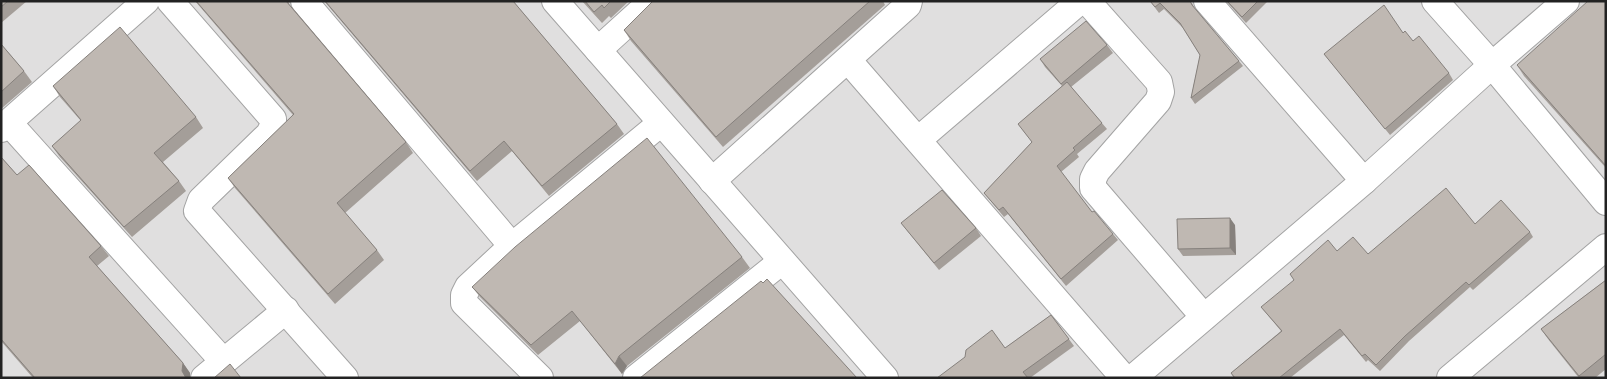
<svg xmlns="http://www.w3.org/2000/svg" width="1607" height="379" viewBox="0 0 1607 379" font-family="'Roboto Condensed',sans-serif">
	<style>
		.residential { fill: #e0dfdf }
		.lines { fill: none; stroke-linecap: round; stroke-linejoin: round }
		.minor-casing { stroke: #a3a3a3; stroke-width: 28 }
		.minor { stroke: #fff; stroke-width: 26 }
		.wall { fill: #a49e99 }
		.shaded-wall { fill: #86817d }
		.building { fill: #bfb8b2; stroke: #86817d }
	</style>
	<rect width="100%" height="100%" fill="#f1efe9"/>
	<rect class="residential" x="1" y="1" width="1605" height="377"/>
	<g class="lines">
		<defs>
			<g id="minor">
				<polyline points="170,1 273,119 273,126 269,134 201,200 197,211 345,378"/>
				<polyline points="304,1 512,246"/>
				<polyline points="555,1 885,378"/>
				<polyline points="1087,1 1159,82 1161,92 1158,101 1097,171 1093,179 1093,188 1204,317"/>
				<polyline points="1207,1 1364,181"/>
				<polyline points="1435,1 1492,65 1606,202"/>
				<polyline points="598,50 652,1"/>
				<polyline points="848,60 1124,378"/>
				<polyline points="9,123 223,361"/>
				<polyline points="1,129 146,1"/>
				<polyline points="918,140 1080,1"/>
				<polyline points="712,181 908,5 909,1"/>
				<polyline points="204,378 286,310"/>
				<polyline points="540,378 464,303 464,295 468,287 512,246 661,123"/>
				<polyline points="636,378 782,261"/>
				<polyline points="1133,378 1364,181 1492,65 1566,1"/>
				<polyline points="1450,378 1606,247"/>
			</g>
		</defs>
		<use href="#minor" class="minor-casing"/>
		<use href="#minor" class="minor"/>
	</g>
	<g class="wall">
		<polygon points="1,1 27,1 1,23"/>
		<polygon points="195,1 290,1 289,4 291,6 406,142 413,153 345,213 377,250 384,260 335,304 235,188 228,178 293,115"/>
		<polygon points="324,1 513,1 617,124 624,134 549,196 512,151 477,181"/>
		<polygon points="582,1 629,1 611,18 609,16 602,23"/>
		<polygon points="653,1 883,1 885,5 723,147 631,41 624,30"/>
		<polygon points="1150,1 1192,3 1195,9 1239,61 1243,66 1195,104 1191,98 1200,55 1183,28 1164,9 1159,13"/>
		<polygon points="1226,1 1268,1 1246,23"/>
		<polygon points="1606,1 1606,168 1524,76 1517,65"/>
		<polygon points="1403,33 1413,41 1449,73 1453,80 1390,135 1324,54"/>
		<polygon points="1,44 24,71 32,82 1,109"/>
		<polygon points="1107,45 1113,53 1071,87 1107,129 1077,154 1079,157 1061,172 1092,212 1113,234 1118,240 1066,286 1008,214 1004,217 984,193 1032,142 1018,124 1062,86 1045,67 1040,59"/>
		<polygon points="53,86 196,117 203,128 163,162 179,181 186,191 132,237 59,156 52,146 81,121 60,97"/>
		<polygon points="1,157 17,175 101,246 109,256 97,266 183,363 190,373 190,378 33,378 1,341"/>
		<polygon points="901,223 976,228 981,236 939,270"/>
		<polygon points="1475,224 1530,232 1533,237 1473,290 1470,287 1409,341 1380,371 1368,360 1366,362 1344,335 1290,378 1234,378 1231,373 1281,331 1261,307 1337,251 1368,254"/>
		<polygon points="1235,225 1236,255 1183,256 1178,249"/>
		<polygon points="742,257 750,268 627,366 622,374 580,321 538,355 480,297 472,287"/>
		<polygon points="1606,280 1606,369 1595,378 1579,378 1548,339 1541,329"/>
		<polygon points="1051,315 1074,346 1030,378 937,378 1005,348"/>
	</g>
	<g class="shaded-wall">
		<polygon points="1230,218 1235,225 1236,255 1230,248"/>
		<polygon points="619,356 627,366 622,374 615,364"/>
		<polygon points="183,363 190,373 190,378 186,378 182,371"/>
	</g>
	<g class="building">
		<polygon points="1,1 8,1 1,7"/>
		<polygon points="196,1 286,1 406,142 337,203 377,250 328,294 228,178 294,114"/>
		<polygon points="325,1 513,1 617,124 542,186 504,141 470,171"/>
		<polygon points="585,1 611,1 604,8 602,5 594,12"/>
		<polygon points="653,1 870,1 716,137 624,30"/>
		<polygon points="1150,1 1190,1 1192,5 1239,61 1191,98 1200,55 1180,23 1160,3 1155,7"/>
		<polygon points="1227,1 1258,1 1242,17"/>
		<polygon points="1588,1 1606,1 1606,166 1517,65"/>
		<polygon points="1384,5 1403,33 1405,31 1413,41 1419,36 1449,73 1385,129 1324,54"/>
		<polygon points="1086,21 1107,45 1061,84 1040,59"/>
		<polygon points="120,27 196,117 154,153 179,181 124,227 52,146 81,120 53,86"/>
		<polygon points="1,44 24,71 1,92"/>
		<polygon points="1067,82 1102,123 1073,148 1075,150 1057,166 1092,212 1094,211 1113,234 1061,279 1003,207 999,210 984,193 1032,142 1018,124"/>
		<polygon points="647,138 742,257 619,356 615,364 572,311 531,345 472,287 515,247"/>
		<polygon points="1,157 17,175 29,165 101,246 89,257 183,363 182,371 186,378 35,378 1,339"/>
		<polygon points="1446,188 1475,224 1501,200 1530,232 1469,285 1466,282 1405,336 1376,365 1365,354 1362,356 1340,329 1279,378 1235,378 1231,373 1282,331 1261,307 1294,280 1290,274 1328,240 1337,251 1353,237 1368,254"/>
		<polygon points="942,190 976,228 934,263 901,223"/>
		<polygon points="1230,218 1230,248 1178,249 1177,219"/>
		<polygon points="767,279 857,378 640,378 761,281 763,283"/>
		<polygon points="1606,280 1606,354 1579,376 1541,329"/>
		<polygon points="1051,315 1069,339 1023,372 1028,378 937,378 965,357 966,350 992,330 1005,348"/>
		<polygon points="230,364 241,378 214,378"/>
	</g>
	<rect width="1607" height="379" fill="none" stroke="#222222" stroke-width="5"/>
</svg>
